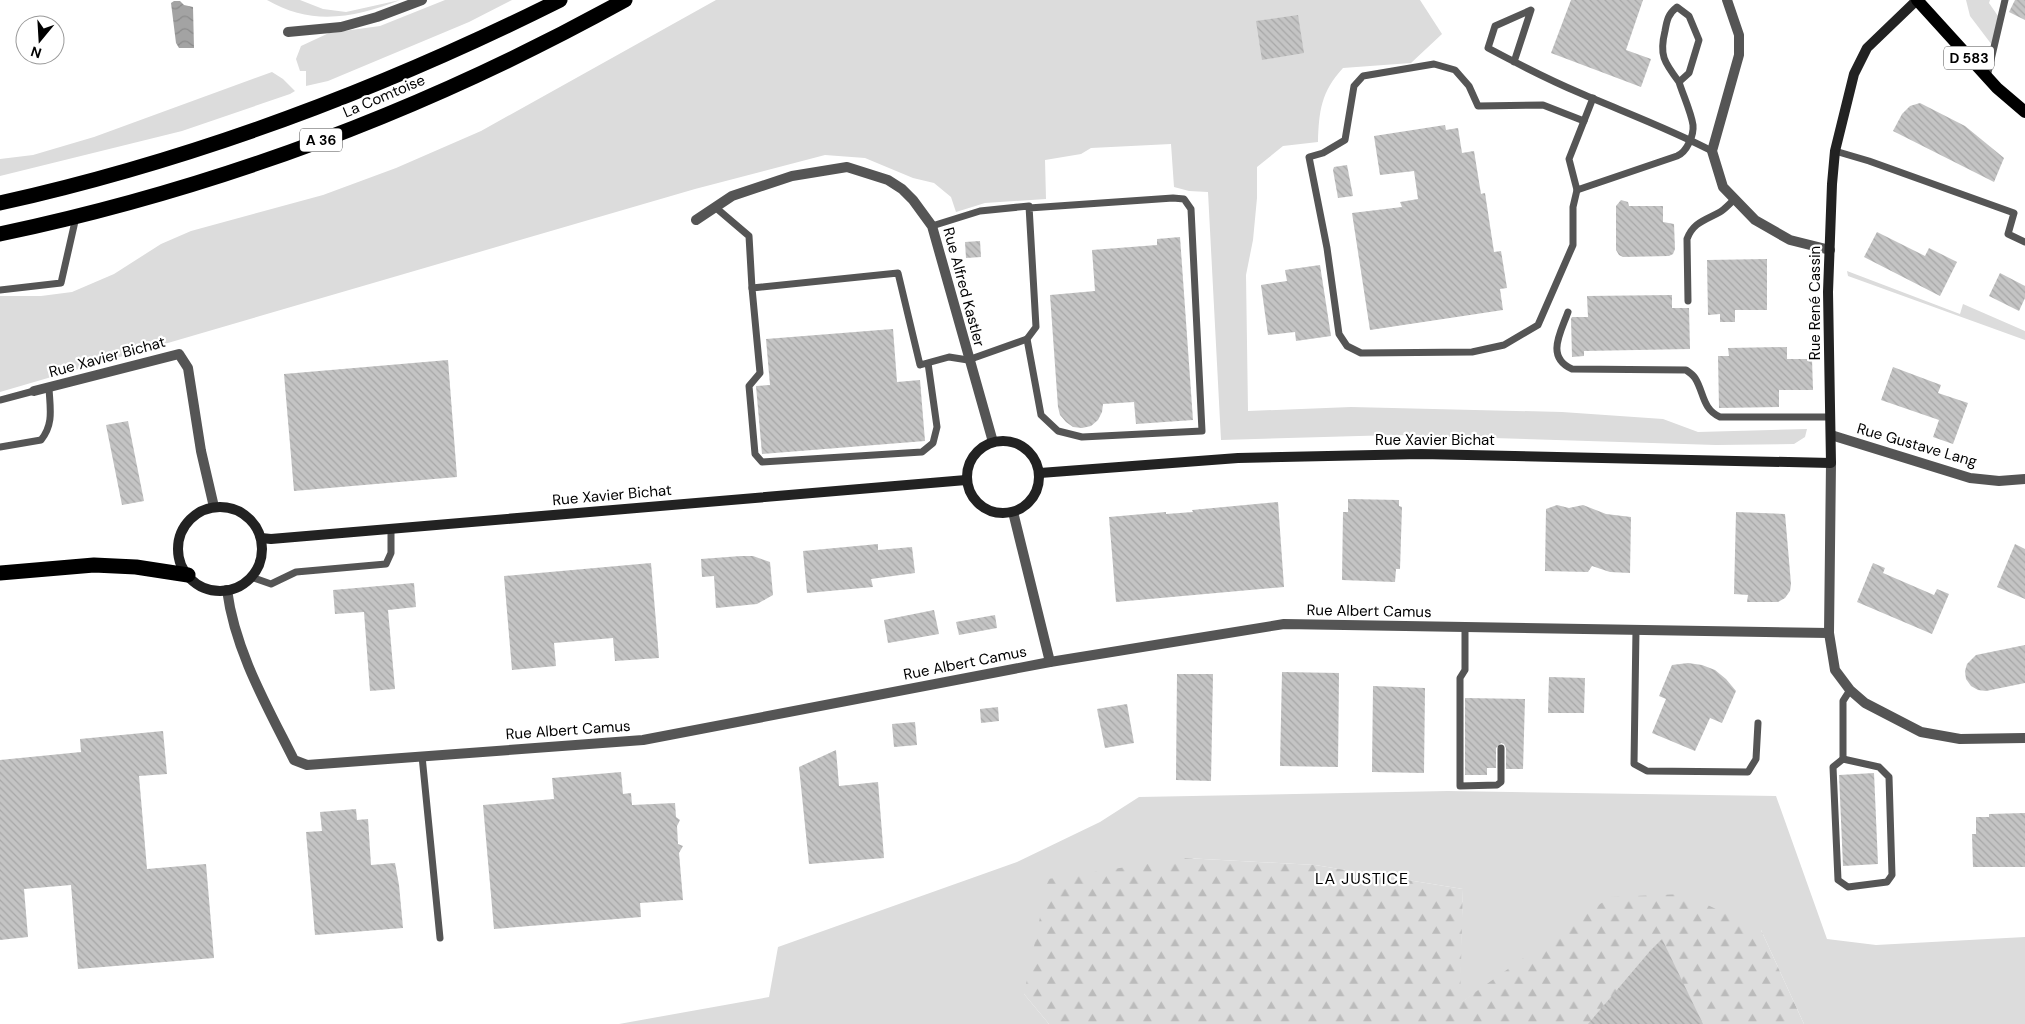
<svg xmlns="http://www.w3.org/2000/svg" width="2025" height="1024" viewBox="0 0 2025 1024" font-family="'DM Sans',sans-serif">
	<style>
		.green { fill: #dcdcdc }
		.forest { fill: url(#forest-firs) }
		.water { fill: url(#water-waves) }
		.building { fill: url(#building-back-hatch) }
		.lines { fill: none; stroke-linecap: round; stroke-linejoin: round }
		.lane { stroke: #555; stroke-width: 7 }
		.street { stroke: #555; stroke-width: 10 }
		.secondary { stroke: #222; stroke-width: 10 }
		.primary { stroke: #000; stroke-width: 12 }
		.highway { stroke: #000; stroke-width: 15 }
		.labels { text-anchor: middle; stroke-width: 4.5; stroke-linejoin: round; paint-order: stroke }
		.shield { fill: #fff; stroke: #4c4c4c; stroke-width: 1 }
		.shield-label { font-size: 14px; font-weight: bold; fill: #000 }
		.street-label { font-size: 15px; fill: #000; stroke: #fff }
		.neighbourhood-label { font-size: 16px; letter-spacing: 1px; fill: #000; stroke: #fff }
	</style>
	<defs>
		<pattern id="forest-firs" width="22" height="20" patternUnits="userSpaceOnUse" patternTransform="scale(1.25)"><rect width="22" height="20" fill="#dcdcdc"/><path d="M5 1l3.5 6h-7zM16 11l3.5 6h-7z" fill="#bbb"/></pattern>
		<pattern id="water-waves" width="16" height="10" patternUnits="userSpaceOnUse" patternTransform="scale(1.25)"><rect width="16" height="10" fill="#a3a3a3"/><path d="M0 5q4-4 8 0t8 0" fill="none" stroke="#8b8b8b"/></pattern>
		<pattern id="building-back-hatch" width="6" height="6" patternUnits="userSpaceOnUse" patternTransform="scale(1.25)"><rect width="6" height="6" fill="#c4c4c4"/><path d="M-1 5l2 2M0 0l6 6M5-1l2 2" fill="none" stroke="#a7a7a7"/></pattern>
	</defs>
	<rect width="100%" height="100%" fill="#fff"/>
	<g class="green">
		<path d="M267 0H300L323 9 346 12 400 0C355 18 311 26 267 0Z"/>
		<polygon points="445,0 512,0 469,22 328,81 306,86 306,71 300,71 296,59 301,46 329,33 380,26"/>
		<path d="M716 0H1420L1442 34 1411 63 1343 68C1321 92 1319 111 1318 142L1283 146 1257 167V198L1253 240 1246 275 1248 411 1351 407 1562 412 1663 419 1698 432 1807 429 1805 437 1794 444 1716 445 1395 435 1221 440 1208 192 1189 191 1174 187 1171 144 1091 148 1081 154 1045 160 1046 199 985 203 956 212 951 197 934 183 913 178 865 158 825 155 695 189 0 392V296H41L72 292 114 274 161 244 191 231 323 195 396 168 481 131Z"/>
		<polygon points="1966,0 1990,0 1989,3 1998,16 1992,45 1970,16"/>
		<polygon points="272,72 283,79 295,91 290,94 182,131 0,176 0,159 33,155 94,137"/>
		<polygon points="1847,271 1960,314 1963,304 2025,331 2025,340 1848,276"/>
		<polygon points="1448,791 1776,796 1827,939 1876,945 2025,937 2025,1024 1804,1024 1761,930 1514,967 1459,1004 1463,889 1315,865 1185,858 1024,994 1049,1024 619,1024 769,997 778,947 1017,862 1100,822 1139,797"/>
	</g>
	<polygon class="forest" points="1185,858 1315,865 1463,889 1460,1003 1610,897 1684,894 1761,930 1804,1024 1049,1024 1024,994 1048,879"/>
	<polygon class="water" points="174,1 180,1 184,5 193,7 194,48 179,48 176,43 171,3"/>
	<g class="building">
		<polygon points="1571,0 1643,0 1626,50 1651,59 1641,87 1551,53"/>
		<polygon points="2015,0 2025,0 2025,20 2009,12"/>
		<polygon points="1298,15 1304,53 1262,60 1256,21"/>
		<polygon points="1920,103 1965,126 2004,158 1994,182 1893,131 1902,114 1910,106"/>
		<polygon points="1445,125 1446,130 1458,128 1462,153 1474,151 1481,194 1485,193 1494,252 1501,251 1507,288 1500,289 1503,310 1370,330 1352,213 1402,207 1400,202 1418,199 1414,171 1380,175 1374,136"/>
		<polygon points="1347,165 1353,196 1338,198 1333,170 1334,167"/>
		<polygon points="1621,200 1628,202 1629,206 1663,206 1663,222 1674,224 1675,249 1673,254 1669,256 1623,257 1619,255 1616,250 1616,206"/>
		<polygon points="1877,232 1925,256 1929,248 1957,262 1940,296 1864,257"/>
		<polygon points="1180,237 1193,420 1136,424 1134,402 1103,404 1102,412 1098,420 1091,426 1082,428 1073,427 1066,422 1060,415 1058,407 1050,295 1095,291 1092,250 1157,245 1157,239"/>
		<polygon points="980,241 981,257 966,258 965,242"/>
		<polygon points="1767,259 1767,310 1735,310 1735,322 1720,322 1720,314 1708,315 1707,260"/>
		<polygon points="1320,265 1331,336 1296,341 1295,332 1268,335 1261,285 1287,281 1285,270"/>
		<polygon points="2000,273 2025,286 2025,298 2019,311 1989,296"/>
		<polygon points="1672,295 1672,308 1689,308 1690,349 1584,351 1584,356 1572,357 1571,319 1572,317 1588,317 1587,296"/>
		<polygon points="893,329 897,382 920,380 925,441 762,454 756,386 770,385 766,339"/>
		<polygon points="1787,347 1787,359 1812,359 1813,390 1779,390 1779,407 1719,408 1718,356 1729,356 1728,348"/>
		<polygon points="448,360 457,477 294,491 284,374"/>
		<polygon points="1893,367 1941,385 1938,393 1968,403 1953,444 1933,437 1939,420 1881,400"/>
		<polygon points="128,421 144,501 122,505 106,425"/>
		<polygon points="1348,499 1399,500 1399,506 1402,507 1400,569 1396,569 1395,582 1342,580 1343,512 1348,512"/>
		<polygon points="1278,502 1284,587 1116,602 1109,517 1166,512 1166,514 1193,512 1192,510"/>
		<polygon points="1557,505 1569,508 1583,505 1606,514 1631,517 1630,573 1610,572 1592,566 1588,572 1545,571 1546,509"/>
		<polygon points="1736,512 1785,514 1791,584 1790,591 1785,598 1778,602 1747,602 1748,595 1734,594"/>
		<polygon points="878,544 878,550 912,547 915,573 871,579 873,587 807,593 803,551"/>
		<polygon points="2015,544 2025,549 2025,599 1997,587"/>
		<polygon points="741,556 753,556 770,562 773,595 757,604 716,608 714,576 702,577 701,559"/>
		<polygon points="651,563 659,658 615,661 613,638 554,643 556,666 512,670 504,576"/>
		<polygon points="1873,563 1885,568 1883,573 1934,595 1937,589 1949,594 1932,634 1857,602"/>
		<polygon points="414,583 416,607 388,610 395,689 370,691 364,612 335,614 333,590"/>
		<polygon points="934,610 939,634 888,643 884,620"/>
		<polygon points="995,615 997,628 959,635 956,622"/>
		<polygon points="2025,645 2025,683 1986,691 1978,690 1971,686 1966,679 1965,671 1967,664 1976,655"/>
		<polygon points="1688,663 1702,665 1715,670 1726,679 1736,691 1722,723 1710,718 1695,751 1652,733 1666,699 1659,696 1672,665"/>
		<polygon points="1282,672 1339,673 1338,767 1280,766"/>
		<polygon points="1177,674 1213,674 1211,781 1176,780"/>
		<polygon points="1549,677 1585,678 1584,713 1548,713"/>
		<polygon points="1373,686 1425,688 1424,773 1372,772"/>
		<polygon points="1465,698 1525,699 1523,769 1506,769 1506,748 1504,744 1501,743 1496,748 1496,768 1487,768 1487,775 1465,775"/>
		<polygon points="1127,704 1134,743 1105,748 1097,709"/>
		<polygon points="998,707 999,721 981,723 980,709"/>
		<polygon points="915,722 917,745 894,747 892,724"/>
		<polygon points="163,731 167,774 139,776 147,869 206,864 214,958 78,969 71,885 24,889 28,937 0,940 0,760 81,752 80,739"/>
		<polygon points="836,750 839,786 878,782 884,858 809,864 799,767"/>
		<polygon points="621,772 623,794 631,793 632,805 675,803 676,817 680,820 677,826 678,844 683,846 679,853 683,900 640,903 641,917 494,929 483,805 554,799 552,778"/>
		<polygon points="1874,773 1878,864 1843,866 1839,775"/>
		<polygon points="356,809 357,820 368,819 371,865 395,863 399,885 403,928 315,935 306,832 322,831 320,812"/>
		<polygon points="2025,813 2025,867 1973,867 1972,834 1976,834 1976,817 1989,817 1989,814"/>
		<polygon points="1662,939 1703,1024 1588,1024 1650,951"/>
	</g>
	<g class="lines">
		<g class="lane">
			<path d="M1514 62 1531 10 1495 26 1488 48C1518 64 1549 80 1580 93 1624 112 1670 129 1712 151"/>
			<polyline points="1987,77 2005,0"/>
			<path d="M1593 98 1569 159 1577 190 1677 156C1687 152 1694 135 1693 125 1691 112 1683 95 1679 82L1689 73 1699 40 1689 16 1677 7C1668 14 1667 20 1665 31 1659 55 1664 62 1679 82"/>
			<polyline points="1835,151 1869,161 2014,213 2008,234 2025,242"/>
			<polyline points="1577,190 1573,207 1573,245 1538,325 1504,345 1472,352 1361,353 1347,346 1339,334 1327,248 1309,157 1323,153 1345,140 1354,86 1363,76 1434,64 1455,70 1469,86 1478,106 1543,105 1584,121"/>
			<polyline points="715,207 749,236 752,288"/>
			<polyline points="932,226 980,211 1029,206 1036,327 1027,339 1041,415 1058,431 1082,437 1202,431 1191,209 1184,199 1173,198 1029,208"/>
			<polyline points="0,290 61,283 76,217"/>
			<path d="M1688 301 1687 239C1693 222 1706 220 1720 212 1725 209 1730 203 1735 199"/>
			<path d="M1568 312C1561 332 1545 357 1572 369L1686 370C1689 372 1693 375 1695 378 1704 392 1702 409 1720 417H1831"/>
			<polyline points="928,363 937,427 933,443 922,452 762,462 755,454 749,386 760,373 752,288 898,273 920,365 949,357 968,360 1027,339"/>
			<polyline points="0,400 34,391"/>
			<path d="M0 447 41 440C54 424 50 408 49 388"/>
			<polyline points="251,577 271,584 296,572 386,564 391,553 391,529"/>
			<polyline points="1465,627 1465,670 1460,678 1460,786 1497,785 1501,782 1501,748"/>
			<polyline points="1636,629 1634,764 1647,771 1748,772 1756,759 1758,723"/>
			<polyline points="422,756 440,938"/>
			<polygon points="1843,759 1879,767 1889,777 1892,875 1887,882 1848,887 1838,880 1833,767"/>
			<polyline points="1843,759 1843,701 1850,690"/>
		</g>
		<g class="street">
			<polyline points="1727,0 1739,35 1739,55 1712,151 1723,187 1755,220 1790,240 1830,250"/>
			<polyline points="288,32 341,27 377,17 422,0"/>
			<polyline points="696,220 732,196 792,176 847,167 888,180 902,189 913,200 932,226 993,442"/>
			<polyline points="34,391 179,354 188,368 201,451 214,507"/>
			<polyline points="1831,435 1970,478 1999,481 2025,479"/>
			<polyline points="1831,463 1829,633 1835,670 1850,690 1865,703 1921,732 1960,739 2025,738"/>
			<polyline points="1013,512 1050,662"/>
			<path d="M227 590C235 651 267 706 294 760L307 765 643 740 1050 662 1284 624 1829 633"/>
		</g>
		<g class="secondary">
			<circle cx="1003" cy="477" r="36"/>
			<polyline points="1040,473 1238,458 1421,454 1831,463 1828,292 1832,184 1835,151 1854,74 1867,48 1917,0"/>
			<circle cx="220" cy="549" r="42"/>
			<polyline points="261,538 271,539 966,480"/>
		</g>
		<polyline class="primary" points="1917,0 1997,88 2025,112"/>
		<g class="highway">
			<path d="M0 203C197 159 380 90 560 0"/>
			<path d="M0 234C218 188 430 108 625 0"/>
			<polyline points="0,573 94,565 136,567 188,575"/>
		</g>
	</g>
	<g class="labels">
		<g class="shield">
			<rect x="1944" y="46.5" width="50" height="23" rx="4"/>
			<rect x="300" y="128.5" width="42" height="23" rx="4"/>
		</g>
		<g class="shield-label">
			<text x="1969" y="63">D 583</text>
			<text x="321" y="145">A 36</text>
		</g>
		<g class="street-label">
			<text transform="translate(384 96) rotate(-23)" y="5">La Comtoise</text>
			<text transform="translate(964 287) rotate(75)" y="5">Rue Alfred Kastler</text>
			<text transform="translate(1815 303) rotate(-90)" y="5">Rue René Cassin</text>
			<text transform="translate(107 357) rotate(-15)" y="5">Rue Xavier Bichat</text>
			<text x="1435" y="445">Rue Xavier Bichat</text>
			<text transform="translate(1917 445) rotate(16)" y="5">Rue Gustave Lang</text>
			<text transform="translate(612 495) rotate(-5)" y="5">Rue Xavier Bichat</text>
			<text transform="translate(1369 611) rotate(1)" y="5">Rue Albert Camus</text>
			<text transform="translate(965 663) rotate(-11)" y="5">Rue Albert Camus</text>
			<text transform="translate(568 730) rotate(-4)" y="5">Rue Albert Camus</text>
		</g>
		<g class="neighbourhood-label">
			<text x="1362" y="884">LA JUSTICE</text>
		</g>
	</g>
	<g transform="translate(40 40) rotate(198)"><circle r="24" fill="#ffffff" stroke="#999999"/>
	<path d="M0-4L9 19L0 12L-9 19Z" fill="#000000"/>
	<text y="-8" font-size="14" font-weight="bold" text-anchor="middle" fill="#000000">N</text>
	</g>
</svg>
